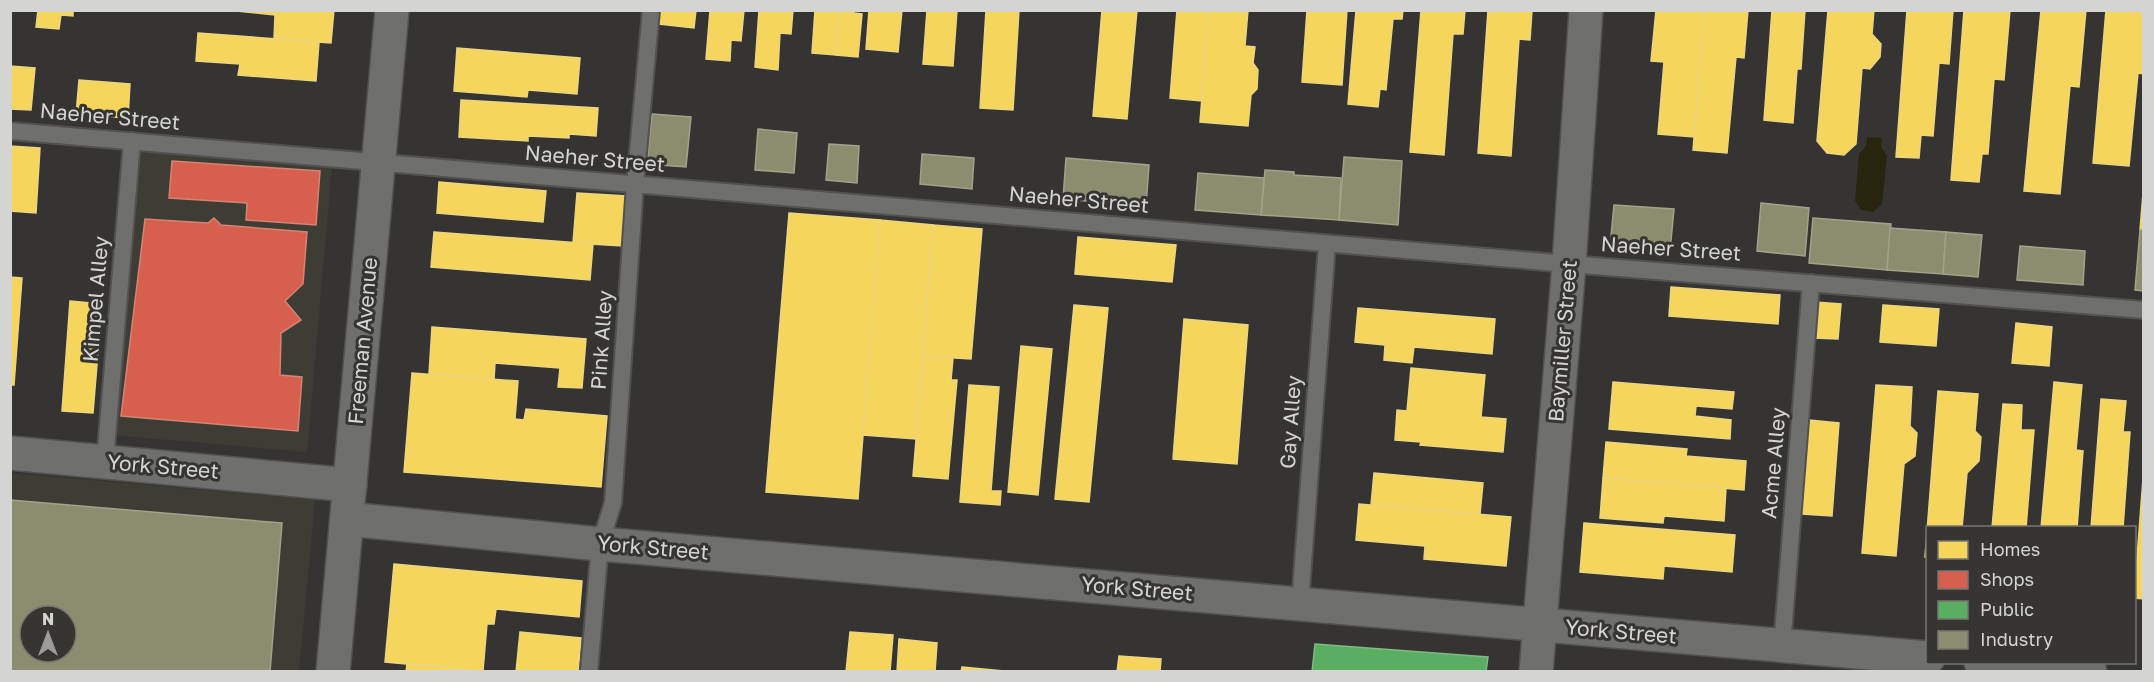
<svg xmlns="http://www.w3.org/2000/svg" width="2154" height="682" viewBox="0 0 2154 682" font-family="'Golos Text',sans-serif">
	<style>
		.built { fill: #3e3d35; fill-rule: evenodd }
		.water { fill: #27250d }
		.homes { fill: #f6d55c; stroke: #ecd57f; stroke-width: 1.5 }
		.shops { fill: #d6604d; stroke: #d58375; stroke-width: 1.5 }
		.public { fill: #5aae61; stroke: #7fb983; stroke-width: 1.5 }
		.industry { fill: #8c8c6e; stroke: #a2a28c; stroke-width: 1.5; fill-rule: evenodd }
		.lines { fill: none; stroke-linecap: round; stroke-linejoin: round }
		.service-casing { stroke: #525150; stroke-width: 20 }
		.minor-casing { stroke: #525150; stroke-width: 36 }
		.service { stroke: #6f6f6e; stroke-width: 16 }
		.minor { stroke: #6f6f6e; stroke-width: 33 }
		.labels { text-anchor: middle; stroke-width: 6; stroke-linejoin: round; paint-order: stroke }
		.street-label { font-size: 21px; fill: #d4d4d2; stroke: #363532 }
	</style>
	<rect width="100%" height="100%" fill="#353433"/>
	<g class="built">
		<polygon points="136,148 332,165 307,452 111,435"/>
		<path d="M10 473 315 500 299 671H11ZM30 616H66V652H30Z"/>
	</g>
	<polygon class="water" points="1867,137 1882,138 1881,147 1887,156 1882,204 1873,212 1861,210 1855,201 1859,154 1866,146"/>
	<g class="homes">
		<polygon points="38,10 73,10 73,16 61,15 59,29 36,27"/>
		<polygon points="226,10 334,10 331,43 274,39 275,15"/>
		<polygon points="660,10 696,10 694,28 659,24"/>
		<polygon points="710,10 744,10 741,41 731,40 730,61 706,59"/>
		<polygon points="759,10 793,10 791,34 780,33 778,70 755,67"/>
		<polygon points="815,10 840,10 836,55 812,53"/>
		<polygon points="840,10 854,10 854,13 862,14 858,57 836,55"/>
		<polygon points="869,10 902,10 898,52 866,49"/>
		<polygon points="927,10 957,10 953,66 923,64"/>
		<polygon points="986,10 1019,10 1013,110 980,108"/>
		<polygon points="1102,10 1137,10 1127,119 1093,116"/>
		<polygon points="1177,10 1209,10 1202,101 1170,98"/>
		<polygon points="1209,10 1248,10 1245,46 1255,47 1253,63 1258,70 1257,89 1251,95 1248,126 1200,122"/>
		<polygon points="1307,10 1347,10 1342,85 1302,82"/>
		<polygon points="1356,10 1403,10 1402,19 1393,19 1386,90 1380,89 1378,107 1348,104"/>
		<polygon points="1421,10 1465,10 1463,34 1453,34 1444,155 1410,152"/>
		<polygon points="1488,10 1532,10 1530,40 1519,39 1511,156 1478,153"/>
		<polygon points="1656,10 1705,10 1694,137 1658,134 1664,62 1651,61"/>
		<polygon points="1705,10 1748,10 1744,58 1736,57 1727,153 1693,150"/>
		<polygon points="1772,10 1805,10 1801,69 1797,69 1793,123 1764,120"/>
		<polygon points="1828,10 1874,10 1872,34 1881,44 1880,57 1870,69 1862,68 1856,144 1844,155 1827,153 1817,141"/>
		<polygon points="1907,10 1953,10 1949,64 1939,63 1933,136 1921,135 1919,158 1896,157"/>
		<polygon points="1964,10 2010,10 2004,80 1994,79 1988,154 1982,154 1979,182 1951,180"/>
		<polygon points="2041,10 2086,10 2079,87 2070,86 2060,194 2024,191"/>
		<polygon points="2106,10 2144,13 2144,74 2138,73 2129,166 2093,163"/>
		<polygon points="198,33 319,42 316,81 238,75 240,64 196,61"/>
		<polygon points="457,48 580,58 577,94 528,90 527,97 454,91"/>
		<polygon points="10,66 35,68 31,110 10,109"/>
		<polygon points="79,80 130,84 128,118 76,115"/>
		<polygon points="461,100 598,108 596,136 569,134 569,138 528,136 528,141 459,137"/>
		<polygon points="10,146 40,148 36,213 10,211"/>
		<polygon points="2144,181 2144,230 2140,230"/>
		<polygon points="439,182 546,191 543,222 437,213"/>
		<polygon points="577,193 627,196 623,246 573,243"/>
		<polygon points="789,213 880,220 858,499 766,492"/>
		<polygon points="880,220 933,225 916,439 863,435"/>
		<polygon points="933,225 982,229 971,359 923,356"/>
		<polygon points="434,232 593,244 590,280 431,267"/>
		<polygon points="1078,237 1176,245 1172,282 1075,274"/>
		<polygon points="10,277 22,278 14,385 10,385"/>
		<polygon points="1671,287 1780,295 1778,324 1669,316"/>
		<polygon points="70,301 102,304 93,413 62,411"/>
		<polygon points="1815,302 1841,304 1838,339 1813,338"/>
		<polygon points="1074,305 1108,308 1089,502 1055,499"/>
		<polygon points="1883,305 1939,309 1936,346 1880,342"/>
		<polygon points="1358,308 1495,319 1492,354 1414,347 1412,363 1384,360 1385,345 1355,342"/>
		<polygon points="1184,319 1248,325 1237,464 1173,459"/>
		<polygon points="2016,323 2052,327 2049,366 2012,363"/>
		<polygon points="432,327 586,339 582,388 558,387 560,368 495,363 494,380 429,374"/>
		<polygon points="1021,346 1052,349 1038,495 1008,492"/>
		<polygon points="923,356 953,358 951,380 957,380 948,479 913,476"/>
		<polygon points="1411,368 1485,375 1481,417 1506,419 1503,452 1420,445 1421,442 1395,440 1397,410 1407,411"/>
		<polygon points="412,373 518,381 515,419 524,420 526,409 607,416 601,487 404,472"/>
		<polygon points="1613,382 1734,392 1732,409 1696,406 1695,416 1731,420 1730,439 1609,429"/>
		<polygon points="2054,382 2082,385 2076,450 2083,451 2077,528 2041,528"/>
		<polygon points="969,385 999,387 991,491 1001,491 1000,505 960,502"/>
		<polygon points="1876,385 1912,387 1910,426 1917,433 1915,456 1904,464 1896,556 1862,553"/>
		<polygon points="1938,391 1978,394 1975,431 1981,437 1979,461 1967,473 1962,528 1928,528 1928,557 1925,557"/>
		<polygon points="2101,399 2126,401 2123,432 2130,432 2123,528 2091,528"/>
		<polygon points="2003,404 2022,405 2021,430 2034,430 2026,528 1992,528"/>
		<polygon points="1809,420 1839,423 1832,516 1802,514"/>
		<polygon points="1606,442 1687,449 1686,456 1746,461 1744,490 1603,478"/>
		<polygon points="2144,465 2144,599 2134,598"/>
		<polygon points="1374,473 1483,483 1480,514 1371,505"/>
		<polygon points="1603,478 1726,488 1724,521 1664,516 1663,523 1600,518"/>
		<polygon points="1359,504 1511,517 1506,566 1424,559 1425,546 1356,540"/>
		<polygon points="1584,523 1735,535 1732,572 1664,566 1663,579 1580,572"/>
		<polygon points="394,564 582,581 579,617 496,609 494,624 487,624 483,671 385,662"/>
		<polygon points="520,632 581,638 578,672 516,672"/>
		<polygon points="850,632 893,635 890,672 846,672"/>
		<polygon points="899,639 937,643 935,672 897,672"/>
		<polygon points="1119,656 1161,659 1160,672 1117,672"/>
		<polygon points="407,664 483,671 492,672 406,672"/>
		<polygon points="962,667 1015,672 961,672"/>
	</g>
	<g class="shops">
		<polygon points="172,161 320,171 316,225 246,220 247,203 169,198"/>
		<polygon points="214,218 221,225 307,232 303,284 285,301 301,320 281,333 280,375 302,377 298,431 121,416 145,219 208,223"/>
	</g>
	<polygon class="public" points="1315,644 1488,657 1486,672 1312,672"/>
	<g class="industry">
		<polygon points="652,114 691,117 686,167 647,164"/>
		<polygon points="758,129 797,133 794,173 755,170"/>
		<polygon points="829,144 859,146 857,183 826,180"/>
		<polygon points="922,154 974,158 972,189 920,184"/>
		<polygon points="1344,157 1402,161 1398,225 1339,220"/>
		<polygon points="1066,158 1149,165 1146,206 1063,199"/>
		<polygon points="1265,170 1294,172 1294,175 1341,178 1339,220 1261,215"/>
		<polygon points="1198,173 1264,178 1261,215 1195,210"/>
		<polygon points="1761,203 1809,208 1805,256 1757,251"/>
		<polygon points="1614,205 1674,209 1670,251 1610,246"/>
		<polygon points="1813,218 1891,224 1887,270 1809,263"/>
		<polygon points="1890,228 1946,232 1943,274 1887,270"/>
		<polygon points="2140,230 2144,230 2144,291 2135,290"/>
		<polygon points="1946,232 1982,235 1978,277 1943,274"/>
		<polygon points="2020,246 2085,251 2083,285 2017,280"/>
		<path d="M10 500 282 523 270 672H10ZM30 616H66V652H30Z"/>
	</g>
	<g class="lines">
		<defs>
			<g id="service">
				<polyline points="10,131 1569,264 2144,310"/>
				<polyline points="105,461 132,141"/>
				<polyline points="1300,603 1327,244"/>
				<polyline points="1782,646 1811,283"/>
				<polyline points="589,672 600,544 613,503 635,185 651,10"/>
			</g>
			<g id="minor">
				<polyline points="10,453 350,485"/>
				<polyline points="347,519 600,544 1928,658"/>
				<polyline points="1981,662 2090,672"/>
				<polyline points="333,672 392,10"/>
				<polyline points="1536,672 1569,264 1586,10"/>
			</g>
		</defs>
		<use href="#service" class="service-casing"/>
		<use href="#minor" class="minor-casing"/>
		<use href="#service" class="service"/>
		<use href="#minor" class="minor"/>
	</g>
	<g class="labels">
		<g class="street-label">
			<text transform="translate(110 117) rotate(5)" y="7">Naeher Street</text>
			<text transform="translate(595 159) rotate(5)" y="7">Naeher Street</text>
			<text transform="translate(1079 200) rotate(5)" y="7">Naeher Street</text>
			<text transform="translate(1671 249) rotate(4)" y="7">Naeher Street</text>
			<text transform="translate(96 299) rotate(-85)" y="7">Kimpel Alley</text>
			<text transform="translate(602 340) rotate(-86)" y="7">Pink Alley</text>
			<text transform="translate(363 341) rotate(-85)" y="7">Freeman Avenue</text>
			<text transform="translate(1563 341) rotate(-85)" y="7">Baymiller Street</text>
			<text transform="translate(1291 422) rotate(-86)" y="7">Gay Alley</text>
			<text transform="translate(1774 463) rotate(-85)" y="7">Acme Alley</text>
			<text transform="translate(163 467) rotate(5)" y="7">York Street</text>
			<text transform="translate(653 548) rotate(5)" y="7">York Street</text>
			<text transform="translate(1137 589) rotate(5)" y="7">York Street</text>
			<text transform="translate(1621 632) rotate(5)" y="7">York Street</text>
		</g>
	</g>
	<rect width="2154" height="682" fill="none" stroke="#d4d4d2" stroke-width="24"/>
	<rect x="1926" y="526" width="210" height="138" fill="#363532" stroke="#757572" stroke-width="1.5"/>
	<rect x="1938" y="541" width="30" height="18" fill="#f6d55c" stroke="#757572" stroke-width="1.5"/>
	<text x="1980" y="556" font-size="18" fill="#d4d4d2">Homes</text>
	<rect x="1938" y="571" width="30" height="18" fill="#d6604d" stroke="#757572" stroke-width="1.5"/>
	<text x="1980" y="586" font-size="18" fill="#d4d4d2">Shops</text>
	<rect x="1938" y="601" width="30" height="18" fill="#5aae61" stroke="#757572" stroke-width="1.5"/>
	<text x="1980" y="616" font-size="18" fill="#d4d4d2">Public</text>
	<rect x="1938" y="631" width="30" height="18" fill="#8c8c6e" stroke="#757572" stroke-width="1.5"/>
	<text x="1980" y="646" font-size="18" fill="#d4d4d2">Industry</text>
	<g transform="translate(48 634)"><circle r="28" fill="#363532" stroke="#757572" stroke-width="1.5"/>
	<path d="M0-4.5L10 22L0 15L-10 22Z" fill="#9c9c9a"/>
	<text y="-9" font-size="16" font-weight="bold" text-anchor="middle" fill="#d4d4d2">N</text>
	</g>
</svg>
